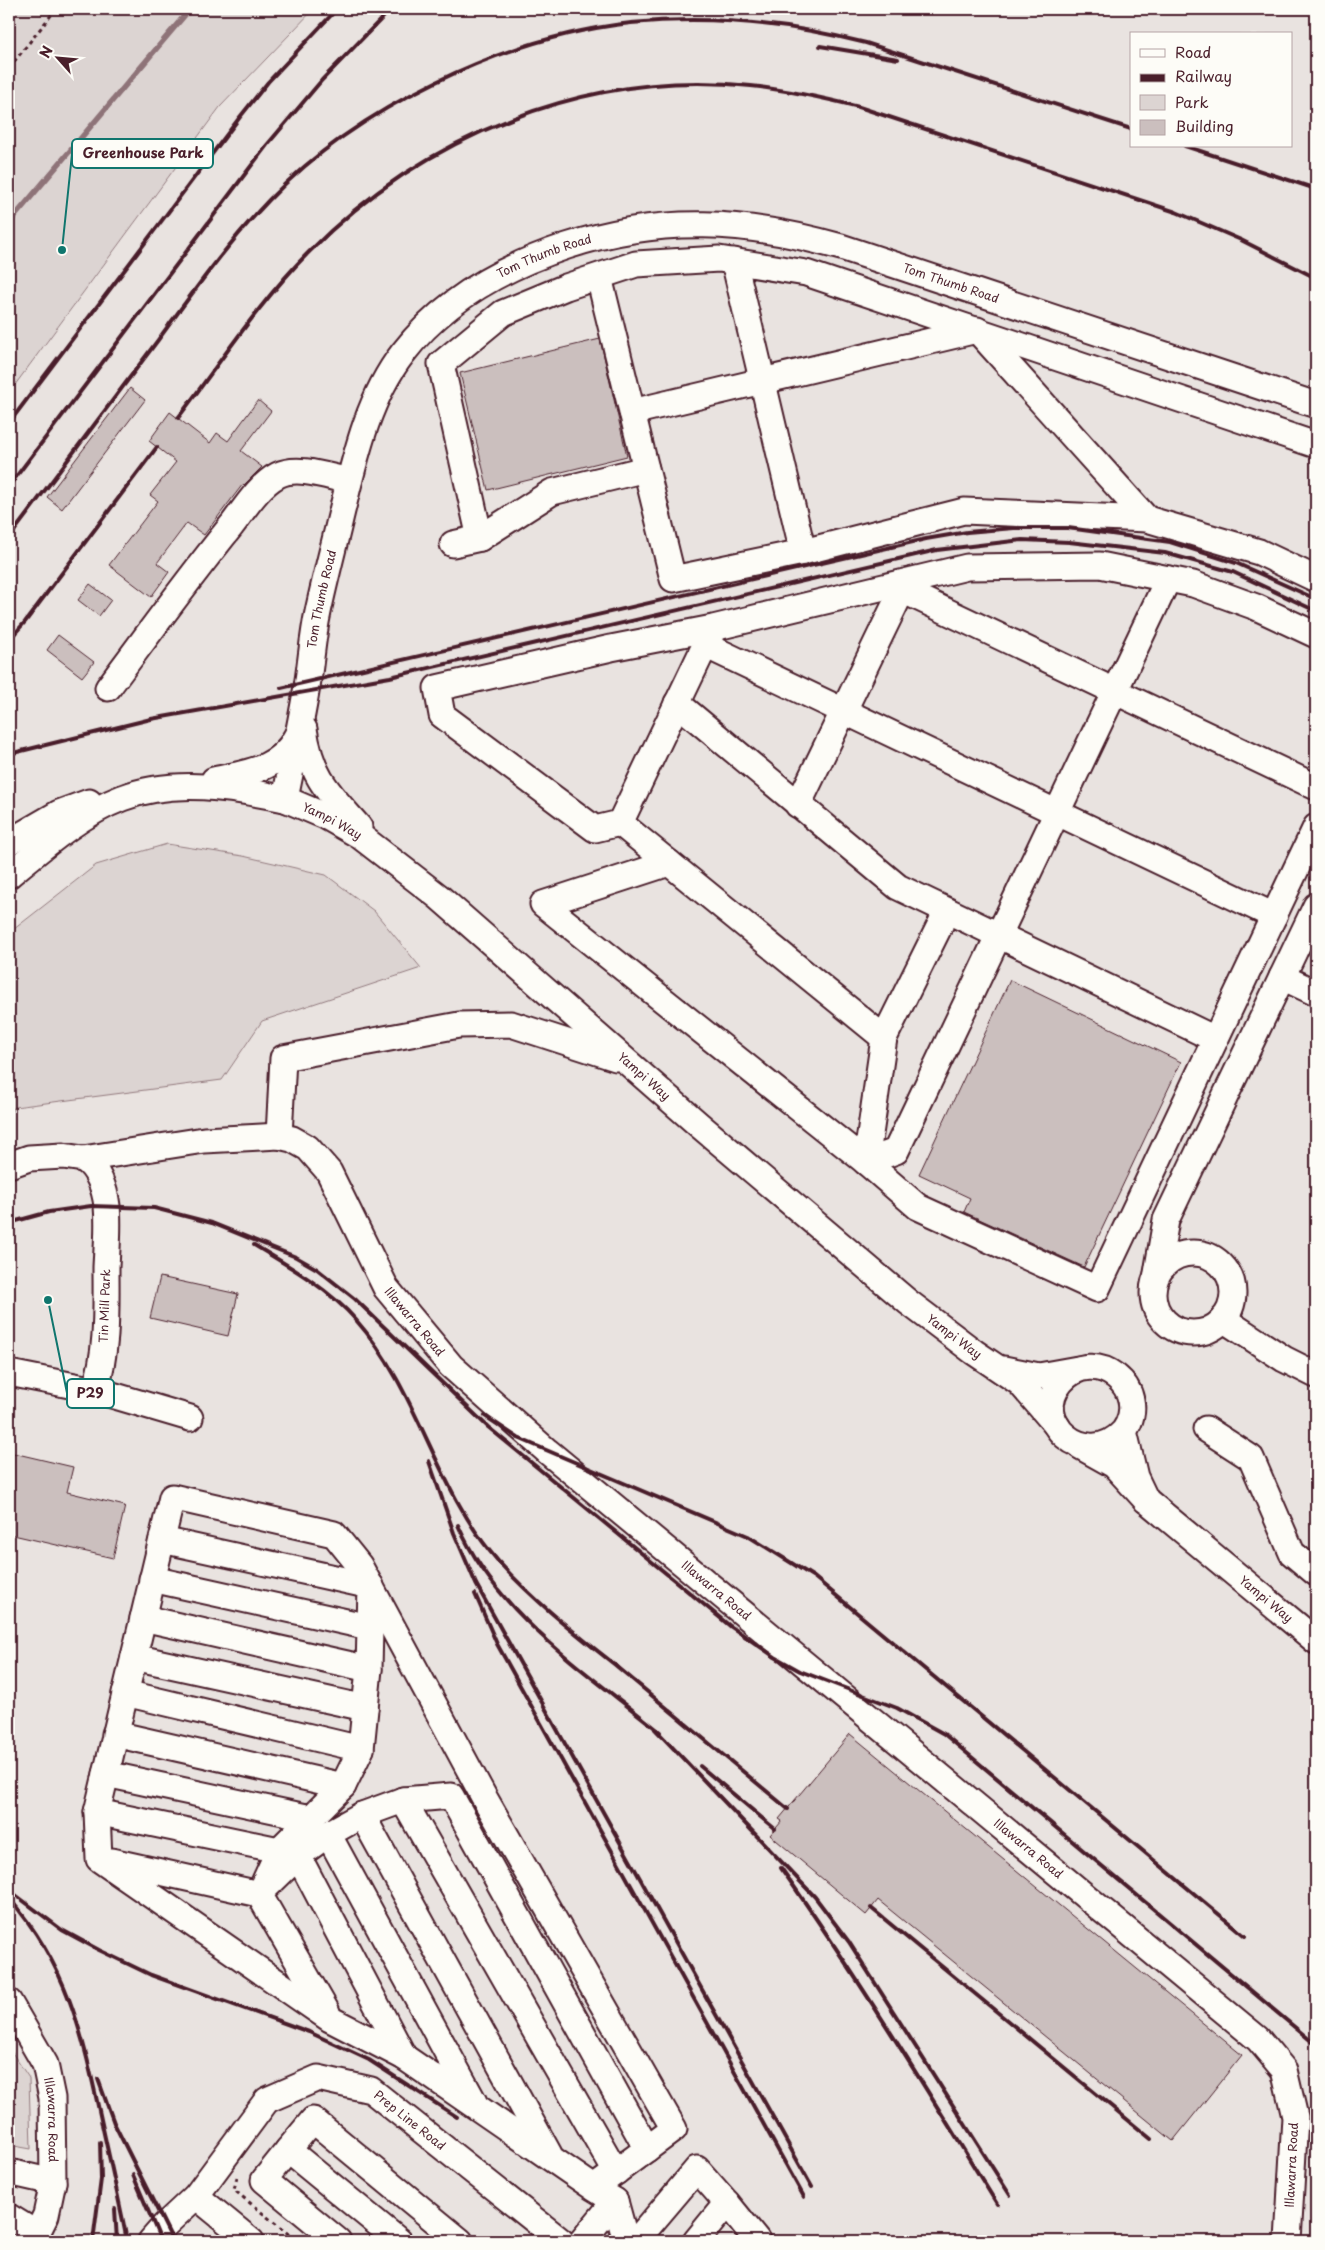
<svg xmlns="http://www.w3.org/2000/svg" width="1325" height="2250" viewBox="0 0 1325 2250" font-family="'Playpen Sans',sans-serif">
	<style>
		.built { fill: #e9e3e0; fill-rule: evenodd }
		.green { fill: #dcd4d2; stroke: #937a7e }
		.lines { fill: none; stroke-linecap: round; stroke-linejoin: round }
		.stream { stroke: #8e7378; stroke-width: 5.5 }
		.building { fill: #cbbfbe; stroke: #4a1f2b }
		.minor-casing { stroke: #4a1f2b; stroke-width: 29 }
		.path { stroke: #4a1f2b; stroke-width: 3; stroke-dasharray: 4 4; stroke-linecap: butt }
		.minor { stroke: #fdfcf7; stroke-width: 25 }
		.rail { stroke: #4a1f2b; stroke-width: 4 }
		.labels { text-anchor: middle; stroke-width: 4.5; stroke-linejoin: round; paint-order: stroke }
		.street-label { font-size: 12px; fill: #4a1f2b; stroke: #fdfcf7 }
		.leader { fill: none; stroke: #0f766e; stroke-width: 2 }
		.callout-dot { fill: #0f766e; stroke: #fdfcf7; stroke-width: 2 }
		.callout { fill: #fdfcf7; stroke: #0f766e; stroke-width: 2 }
		.callout-label { font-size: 14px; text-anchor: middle; font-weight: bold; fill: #4a1f2b }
	</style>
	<rect width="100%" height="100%" fill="#f6f3ef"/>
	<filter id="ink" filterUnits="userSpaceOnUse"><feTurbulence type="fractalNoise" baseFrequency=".02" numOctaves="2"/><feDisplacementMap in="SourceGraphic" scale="10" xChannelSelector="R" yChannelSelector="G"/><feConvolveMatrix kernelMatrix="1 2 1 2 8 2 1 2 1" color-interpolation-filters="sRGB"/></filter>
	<g filter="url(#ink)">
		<path class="built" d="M314 9H1316V2241H9V393L220 107ZM1131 34H1291V146H1131Z"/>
		<g class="green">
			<polygon points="9,9 314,9 220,107 9,393"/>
			<polygon points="167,844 243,856 326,875 374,911 421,968 262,1021 222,1080 15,1107 9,1114 9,933 96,865"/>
			<polygon points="9,2048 29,2078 31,2149 9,2145"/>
		</g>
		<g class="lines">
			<polyline class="stream" points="9,223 190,9"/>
		</g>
		<g class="building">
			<polygon points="600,339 627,456 488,490 460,373"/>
			<polygon points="130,388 145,400 62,509 47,497"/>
			<polygon points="258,400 271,411 241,451 262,467 244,485 243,484 204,535 187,523 157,563 169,572 151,597 109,565 158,501 150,495 176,462 149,441 170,412 210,443 217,433 228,441"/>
			<polygon points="90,584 111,600 99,616 78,600"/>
			<polygon points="58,635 94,662 82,677 47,650"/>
			<polygon points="1010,980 1181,1062 1084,1267 964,1212 970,1198 919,1174"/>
			<polygon points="160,1277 238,1294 228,1336 150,1318"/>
			<polygon points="9,1452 73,1467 67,1492 125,1506 113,1558 9,1534"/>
			<polygon points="850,1734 1242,2055 1173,2141 878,1900 866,1915 770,1835 782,1821 779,1819"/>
		</g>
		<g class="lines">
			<defs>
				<g id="minor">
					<polyline points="734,261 803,552"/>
					<polyline points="599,277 673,579 803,552 964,511 1147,519 1259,552 1316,579"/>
					<polyline points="632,412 977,330 1147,519"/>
					<polyline points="480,538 441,364 503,313 566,287 636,264 719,259 806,273 1316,445"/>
					<polyline points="453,544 480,538 552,492 646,469"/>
					<polyline points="902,590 1316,787"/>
					<polyline points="705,645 1274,916"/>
					<path d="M108 688C149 633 189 578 232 525 245 508 259 485 278 475 298 465 329 477 349 481"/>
					<polyline points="677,703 898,887 1215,1039"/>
					<path d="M304 729C311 777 328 792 359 827"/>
					<path d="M214 780C245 773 281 769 296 737"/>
					<path id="s1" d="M285 799 325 816 360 836 439 897 698 1124 908 1302 974 1352 1020 1383 1057 1426"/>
					<polyline points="798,805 906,582"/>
					<polyline points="620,823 595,829 442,715 437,688 611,648 713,628 967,567 1100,565 1193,584 1256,607 1316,635"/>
					<polyline points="620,823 884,1038"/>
					<polyline points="620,823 712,631"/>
					<polyline points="9,842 59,813 89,802"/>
					<polyline points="669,863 543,904 866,1162 918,1207 1097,1289 1316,827"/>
					<path id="s2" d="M9 875C43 847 80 814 122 798 174 778 233 788 285 799 292 763 300 728 306 692 311 666 312 639 318 612 325 579 334 545 342 511 355 458 368 398 403 353 444 300 503 267 567 246 661 215 747 220 841 247L1316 405"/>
					<polyline points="1282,977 1316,993"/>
					<polyline points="279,1136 283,1058 459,1025 511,1024 616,1058"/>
					<path d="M83 1159C98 1167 105 1190 107 1206 109 1226 107 1247 106 1267 106 1308 108 1350 95 1390L190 1418"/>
					<polyline points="866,1162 896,1151 1168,579"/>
					<polyline points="866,1162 884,1038 947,911"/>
					<path id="s3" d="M9 1165 29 1158 63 1156 83 1159 204 1140 279 1136 292 1139 308 1148 329 1172 386 1288 451 1366 547 1451 1258 2039 1284 2070 1295 2117 1288 2241"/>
					<circle cx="1193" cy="1293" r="40"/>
					<polyline points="1157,1273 1166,1220 1316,906"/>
					<polyline points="1223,1319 1284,1359 1316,1375"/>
					<polyline points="1004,1369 1039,1376 1078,1369"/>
					<polyline points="9,1373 95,1390"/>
					<polyline points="1206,1429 1251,1458 1292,1553 1316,1573"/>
					<path d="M1124 1431C1086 1472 1028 1421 1061 1382 1094 1343 1153 1389 1124 1431L1135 1477 1146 1500"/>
					<path id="s4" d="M1080 1446 1114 1465 1146 1500 1316 1641"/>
					<polyline points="152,1579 369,1627"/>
					<polyline points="143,1618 369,1669"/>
					<polyline points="134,1657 365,1708"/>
					<polyline points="125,1693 361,1749"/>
					<polyline points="115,1734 343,1786"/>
					<polyline points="106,1774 311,1818"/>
					<polyline points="403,1800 451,1796 647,2149"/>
					<polyline points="97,1812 279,1850"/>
					<polyline points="362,1815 403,1800 616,2172"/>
					<polyline points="328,1834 362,1815 549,2154"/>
					<polyline points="298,1856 328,1834 474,2102"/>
					<polyline points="111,1861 259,1894 279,1850 343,1786 361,1749 369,1669 371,1586 162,1540"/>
					<path id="s5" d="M9 2002 45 2064 52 2098 53 2182 46 2215 33 2241"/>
					<polyline points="327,2012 259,1894 298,1856 404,2057"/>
					<polyline points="288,2150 313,2120 460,2241"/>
					<polyline points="9,2172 53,2182"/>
					<polyline points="594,2188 674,2129 484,1797 359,1565 334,1534 172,1497 97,1812 99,1859 330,2019 404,2057 594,2188 615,2201 626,2241"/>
					<polyline points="196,2196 251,2241"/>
					<polyline points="9,2217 37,2234"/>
					<path id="s6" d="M151 2241 165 2225 196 2196 267 2100 318 2078 371 2090 561 2241"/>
					<polyline points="338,2241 264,2180 288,2150 399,2241"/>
					<polyline points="582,2241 615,2201"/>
					<polyline points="636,2241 697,2169 727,2203"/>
					<polyline points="696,2241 727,2203 757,2240 755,2241"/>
				</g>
			</defs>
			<use href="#minor" class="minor-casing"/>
			<g class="path">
				<polyline points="9,68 56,9"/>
				<polyline points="237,2177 234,2190 297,2241"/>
			</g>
			<use href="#minor" class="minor"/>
			<g class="rail">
				<polyline points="820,46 898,59"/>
				<polyline points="1185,146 1316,189"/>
				<path d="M178 418C219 364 261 300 309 252 422 137 588 68 751 86 788 90 823 98 859 107L1176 212 1241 240 1316 278"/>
				<polyline points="9,423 240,117 268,82 337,9"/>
				<polyline points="9,486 267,145 322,80 391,9"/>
				<path d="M9 538C58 472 108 406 158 340 193 292 228 243 269 200 357 108 504 37 631 23 711 15 789 23 866 43L1131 129"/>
				<polyline points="9,640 25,622 157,447"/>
				<polyline points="281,688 926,539 967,532 1014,528 1068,528 1170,542 1236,563 1316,599"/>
				<polyline points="9,754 151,719 390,677 937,550 1022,540 1069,542 1165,553 1233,572 1316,611"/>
				<polyline points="9,1223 49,1212 91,1206 154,1208 212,1223 296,1257 317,1269 355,1299 488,1427 730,1626 775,1657 800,1671 897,1708 944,1734 1316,2045"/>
				<path d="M254 1245C289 1266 329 1289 356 1320 419 1391 436 1490 498 1561 533 1600 574 1632 614 1664 672 1713 730 1761 788 1809"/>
				<polyline points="485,1416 518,1438 748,1536 814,1577 1245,1936"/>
				<polyline points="429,1461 454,1533 476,1584 812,2187"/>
				<path d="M458 1525C498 1616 586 1671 660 1732"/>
				<polyline points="475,1594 497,1644 804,2197"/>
				<polyline points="655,1729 815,1897 849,1942 1010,2195"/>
				<polyline points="700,1766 775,1829"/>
				<path d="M781 1868C858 1977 927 2090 997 2204"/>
				<polyline points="9,1890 62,1930 99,1950 151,1975 309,2032 369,2060 457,2117"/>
				<path d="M9 1898C67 1965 82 2032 100 2115 109 2157 119 2199 127 2241"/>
				<polyline points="871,1908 1151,2139"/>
				<polyline points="98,2079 114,2123 173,2241"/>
				<polyline points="133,2175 161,2241"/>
				<polyline points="115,2209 117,2241"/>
				<polyline points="93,2241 101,2179 100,2142"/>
			</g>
		</g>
	</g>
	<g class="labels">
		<g class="street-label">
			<text dy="4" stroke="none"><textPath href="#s2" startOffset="941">Tom Thumb Road</textPath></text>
			<text dy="4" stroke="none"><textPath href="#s2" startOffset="1360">Tom Thumb Road</textPath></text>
			<text dy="4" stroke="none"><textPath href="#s2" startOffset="506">Tom Thumb Road</textPath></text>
			<text dy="4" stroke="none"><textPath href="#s1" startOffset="52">Yampi Way</textPath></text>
			<text dy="4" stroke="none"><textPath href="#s1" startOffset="456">Yampi Way</textPath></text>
			<text transform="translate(105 1306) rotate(-88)" y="4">Tin Mill Park</text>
			<text dy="4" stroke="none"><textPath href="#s3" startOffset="510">Illawarra Road</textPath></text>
			<text dy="4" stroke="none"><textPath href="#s1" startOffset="861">Yampi Way</textPath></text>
			<text dy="4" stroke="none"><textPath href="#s3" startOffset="915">Illawarra Road</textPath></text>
			<text dy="4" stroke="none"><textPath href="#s4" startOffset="242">Yampi Way</textPath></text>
			<text dy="4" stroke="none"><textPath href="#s3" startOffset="1320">Illawarra Road</textPath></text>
			<text dy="4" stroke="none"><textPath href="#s5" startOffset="128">Illawarra Road</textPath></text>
			<text dy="4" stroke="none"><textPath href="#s6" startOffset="342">Prep Line Road</textPath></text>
			<text transform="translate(1292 2165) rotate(-87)" y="4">Illawarra Road</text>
		</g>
	</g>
	<path class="leader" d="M62 250L72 154M48 1300L67 1393"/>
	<g class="callout-dot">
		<circle cx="62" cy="250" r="5"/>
		<circle cx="48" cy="1300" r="5"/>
	</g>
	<g class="callout">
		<rect x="72" y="139" width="141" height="29" rx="5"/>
		<rect x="67" y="1379" width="47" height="29" rx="5"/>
	</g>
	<g class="callout-label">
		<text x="143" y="158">Greenhouse Park</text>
		<text x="90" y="1398">P29</text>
	</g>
	<rect width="1325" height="2250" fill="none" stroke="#fdfcf7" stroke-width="30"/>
	<rect x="15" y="15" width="1295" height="2220" fill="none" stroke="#4a1f2b" stroke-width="2" filter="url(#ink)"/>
	<rect x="1130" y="32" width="162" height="115" fill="#fdfcf7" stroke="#b5a4a5"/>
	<rect x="1140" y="49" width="25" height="8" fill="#fdfcf7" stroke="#b5a4a5"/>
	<text x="1175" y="58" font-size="15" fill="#4a1f2b">Road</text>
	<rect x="1140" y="74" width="25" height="8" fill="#4a1f2b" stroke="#b5a4a5"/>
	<text x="1175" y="82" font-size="15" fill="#4a1f2b">Railway</text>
	<rect x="1140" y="95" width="25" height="15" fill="#dcd4d2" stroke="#b5a4a5"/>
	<text x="1175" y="108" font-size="15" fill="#4a1f2b">Park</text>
	<rect x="1140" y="120" width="25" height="15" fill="#cbbfbe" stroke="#b5a4a5"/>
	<text x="1175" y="132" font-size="15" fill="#4a1f2b">Building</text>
	<g transform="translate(58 58) rotate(297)" stroke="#fdfcf7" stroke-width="4" paint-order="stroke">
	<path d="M0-4L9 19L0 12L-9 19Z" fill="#4a1f2b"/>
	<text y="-8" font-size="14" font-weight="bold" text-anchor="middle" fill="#4a1f2b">N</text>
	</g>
</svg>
